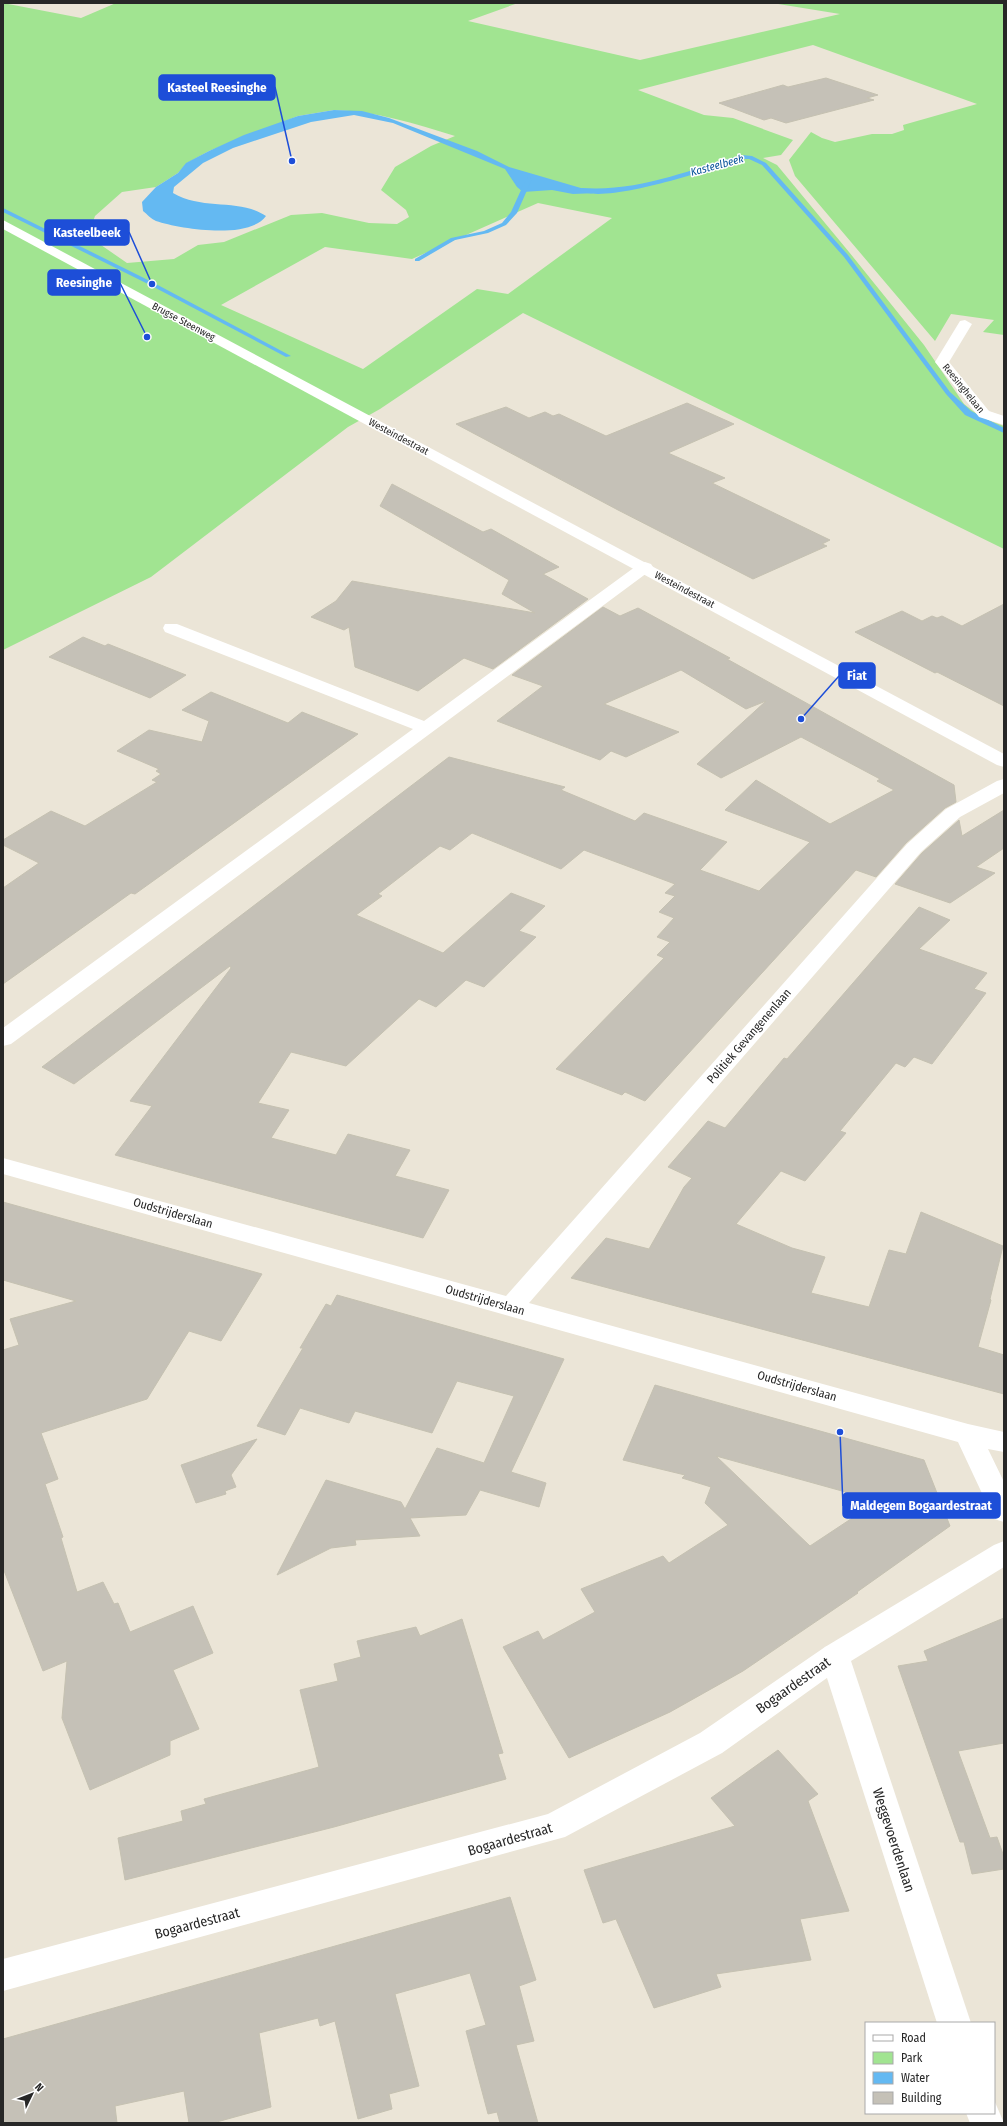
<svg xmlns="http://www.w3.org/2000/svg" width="1007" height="2126" viewBox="0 0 1007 2126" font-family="'Fira Sans Condensed',sans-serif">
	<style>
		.green { fill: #a1e491; fill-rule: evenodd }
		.water { fill: #64b9f2 }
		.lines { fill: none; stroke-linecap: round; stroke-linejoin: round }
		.stream { fill: #64b9f2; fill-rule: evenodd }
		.building { fill: #c5c1b7; stroke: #c5c1b1; fill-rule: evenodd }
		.minor { fill: #fff; fill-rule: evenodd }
		.tertiary { fill: #fff; fill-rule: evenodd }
		.labels { text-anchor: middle; stroke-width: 3; stroke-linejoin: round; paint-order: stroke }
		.far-street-label { font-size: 10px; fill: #272727; stroke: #fff }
		.far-water-label { font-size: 11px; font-style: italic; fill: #08539a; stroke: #fff }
		.street-label { font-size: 12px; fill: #272727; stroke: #fff }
		.near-street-label { font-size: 14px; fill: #272727; stroke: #fff }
		.leader { fill: none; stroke: #1d4ed8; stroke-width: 1.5 }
		.callout-dot { fill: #1d4ed8; stroke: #fff; stroke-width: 1.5 }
		.callout { fill: #1d4ed8; stroke: #1d4ed8; stroke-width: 1.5 }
		.callout-label { font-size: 13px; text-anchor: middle; font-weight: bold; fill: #fff }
	</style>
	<rect width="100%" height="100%" fill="#ebe5d7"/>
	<path class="green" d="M3 3 81 18 116 3H518L468 21 640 60 840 14 772 3H1004V335L983 332 994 320 951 314 935 341 795 176 789 160 811 132 822 138 835 142 872 134H892L904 130 903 125 977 104 813 45 638 90 704 115 733 118 793 140 781 155 763 158 777 165 849 252 924 345 964 404 982 418 1004 426V549L523 313 380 409 348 427 151 577 3 650ZM334 110C376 111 416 124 455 136L431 146 395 167 381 190 406 210 409 217 397 224 369 223 322 213 291 215 224 242 198 245 174 259 127 263 88 236 95 216 122 192 156 187 178 173 187 163 209 151 298 116ZM538 203 612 218 508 294 477 289 363 369 221 305 325 247 412 259Z"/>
	<path class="water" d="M334 110 362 111 389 118 477 151 509 167 598 193 573 194 552 190 523 192 517 187 505 169 393 123 354 115 311 122 233 148 203 163 174 187 173 193C204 211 240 198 266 216 249 240 180 229 156 221 151 219 147 214 143 211L142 202 156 187 178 173 186 163 209 151 244 135 298 116Z"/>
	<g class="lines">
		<g class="stream">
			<path d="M742 155 752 156 766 163 848 255 950 392 971 411 1004 428V433L965 415 946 394 844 257 762 165 749 159H742C714 168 603 206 579 190L582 188C639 192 688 170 742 155Z"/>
			<polygon points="529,177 532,179 517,213 506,225 488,233 455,240 419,261 415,261 415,259 451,238 484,231 502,223 511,212 526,179"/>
			<polygon points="3,208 154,283 291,356 286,357 150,285 3,212"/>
		</g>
	</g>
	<g class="building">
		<polygon points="826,78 878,95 867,98 874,100 786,123 771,118 764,120 719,103 783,85 788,87"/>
		<polygon points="687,403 734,424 668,453 725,478 712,483 830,540 822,544 827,546 753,579 618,510 456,424 506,407 529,418 545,412 553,416 559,414 606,436"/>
		<polygon points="392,484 483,532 491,529 559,567 543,574 588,599 493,669 464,658 418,691 355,667 349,627 344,630 311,617 336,601 352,581 535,613 502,594 509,580 380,506"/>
		<polygon points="1004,604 1004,706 937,672 935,673 855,632 902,611 922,621 932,616 937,618 942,616 962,626"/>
		<polygon points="603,607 620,616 638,608 730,658 727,659 954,785 956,802 945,808 906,843 876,877 856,870 645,1101 625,1092 622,1095 556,1069 664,958 657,955 670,942 657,937 674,918 659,912 675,896 665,893 675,884 584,850 561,869 472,833 450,850 440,846 378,894 382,896 356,915 443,953 511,893 545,906 519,931 536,937 484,987 466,980 436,1007 419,999 346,1066 291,1052 258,1103 289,1110 271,1138 336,1155 348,1134 410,1150 395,1176 449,1190 423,1238 115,1155 152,1106 130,1101 231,968 230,966 74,1084 42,1067 449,757 565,787 561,790 635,821 644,813 727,842 700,870 759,891 810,842 725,810 756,780 830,824 894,790 877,781 880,779 801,737 721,778 697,764 766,701 746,709 681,670 604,704 679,732 626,757 611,751 600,760 497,721 543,686 512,675"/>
		<polygon points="83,637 105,646 108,644 186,675 150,698 49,657"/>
		<polygon points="211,692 288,723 302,712 358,734 135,894 131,893 3,984 3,888 39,863 3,845 3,840 51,811 85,826 157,782 152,780 161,774 156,771 159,769 117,751 149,730 202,742 209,721 182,710"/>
		<polygon points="1004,810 1004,848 976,867 995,873 950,903 895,884 922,853 959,820 962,836"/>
		<polygon points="919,907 950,920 919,949 987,973 974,989 986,993 932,1064 914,1057 905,1067 896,1063 840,1131 846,1133 805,1181 781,1171 736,1224 792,1248 825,1257 811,1293 869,1307 889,1250 906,1254 921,1212 1003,1246 990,1299 991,1300 978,1347 1004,1355 1004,1394 571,1278 606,1238 649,1249 684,1187 692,1178 668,1167 708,1121 725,1128 784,1058 787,1059"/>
		<polygon points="3,1202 262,1274 221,1341 189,1331 147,1399 41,1433 58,1479 45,1484 63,1537 61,1538 77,1592 103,1582 114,1604 118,1603 130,1632 193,1606 213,1653 173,1670 199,1729 170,1741 170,1755 90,1790 62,1718 67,1661 43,1671 3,1568 3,1350 19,1345 10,1319 76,1301 3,1280"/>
		<polygon points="337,1295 564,1359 511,1472 546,1483 539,1507 480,1490 466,1515 410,1518 420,1536 355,1540 356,1545 331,1548 277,1575 326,1480 401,1502 405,1509 437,1448 484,1463 514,1396 457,1381 432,1433 355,1411 349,1423 300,1408 285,1435 257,1426 303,1348 300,1348 326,1304 331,1306"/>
		<path d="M655 1385 924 1460 950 1526 857 1592 858 1593 743 1671 670 1712 569 1758 503 1647 538 1631 543 1640 595 1612 581 1589 663 1556 669 1563 728 1525 705 1503 711 1487 682 1478 685 1475 623 1460ZM716 1456 878 1501 810 1546Z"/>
		<polygon points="257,1439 231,1475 236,1487 225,1491 226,1494 196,1503 181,1465"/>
		<polygon points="1004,1618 1004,1743 958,1751 990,1838 997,1837 1004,1857 1004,1869 972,1874 964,1842 960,1842 898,1666 928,1661 924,1651"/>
		<polygon points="462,1619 503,1753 498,1754 506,1779 334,1827 125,1880 118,1838 183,1821 181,1811 206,1804 204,1799 319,1767 300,1690 338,1681 334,1664 361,1657 357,1641 416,1627 420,1636"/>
		<polygon points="778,1750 818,1794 808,1801 849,1911 800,1919 811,1960 716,1974 721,1987 654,2008 616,1919 603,1923 584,1870 735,1826 711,1798"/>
		<polygon points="510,1897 536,1980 519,1986 534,2041 516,2045 538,2123 500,2123 497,2112 488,2114 466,2031 486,2025 470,1973 395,1994 419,2086 389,2094 392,2109 358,2119 335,2021 320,2026 318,2018 259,2033 271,2107 213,2123 189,2123 184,2091 115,2106 117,2123 3,2123 3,2039"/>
	</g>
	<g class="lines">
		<g class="minor">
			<polygon points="965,320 972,324 949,362 989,411 1004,416 1004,425 979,417 935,362 960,321"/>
			<polygon points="645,562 651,564 653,567 651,570 11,1044 3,1046 3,1028 413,729 165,632 163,628 165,624 177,624 424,721 639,564"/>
			<polygon points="1004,779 1004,793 960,817 921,852 529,1303 968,1424 1004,1432 1004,1452 988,1449 1004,1482 1004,1522 994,1519 958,1442 3,1174 3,1158 506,1296 907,844 946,809 997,781"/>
			<polygon points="1004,1541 1004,1567 851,1661 971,2023 937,2023 820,1656 825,1647 994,1545"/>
			<polygon points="994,2100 1004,2123 970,2123 966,2113 994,2113"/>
		</g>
		<g class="tertiary">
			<polygon points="3,220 1004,754 1004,767 997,765 3,229"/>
			<polygon points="835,1643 845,1647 850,1656 845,1665 722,1753 565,1837 3,1991 3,1959 548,1814 700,1733 825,1647"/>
		</g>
	</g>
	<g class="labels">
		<g class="far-street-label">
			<text transform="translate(184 321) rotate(28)" y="4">Brugse Steenweg</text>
			<text transform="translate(964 388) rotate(51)" y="4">Reesinghelaan</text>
			<text transform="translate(399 436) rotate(28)" y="4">Westeindestraat</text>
			<text transform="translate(685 589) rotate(28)" y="4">Westeindestraat</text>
		</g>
		<g class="far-water-label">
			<text transform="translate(717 165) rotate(-15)" y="4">Kasteelbeek</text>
		</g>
		<g class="street-label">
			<text transform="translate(749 1036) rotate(-49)" y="4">Politiek Gevangenenlaan</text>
			<text transform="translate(173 1213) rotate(16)" y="4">Oudstrijderslaan</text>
			<text transform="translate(485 1300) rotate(16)" y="4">Oudstrijderslaan</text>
			<text transform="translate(797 1386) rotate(16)" y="4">Oudstrijderslaan</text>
		</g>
		<g class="near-street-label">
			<text transform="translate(793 1685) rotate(-35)" y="5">Bogaardestraat</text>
			<text transform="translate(510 1839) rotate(-16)" y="5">Bogaardestraat</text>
			<text transform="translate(894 1840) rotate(72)" y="5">Weggevoerdenlaan</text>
			<text transform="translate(197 1923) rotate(-15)" y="5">Bogaardestraat</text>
		</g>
	</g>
	<path class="leader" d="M292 161L275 87M152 284L129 232M147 337L120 283M801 719L839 676M840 1432L843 1506"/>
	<g class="callout-dot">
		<circle cx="292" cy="161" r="4"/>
		<circle cx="152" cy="284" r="4"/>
		<circle cx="147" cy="337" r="4"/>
		<circle cx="801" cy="719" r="4"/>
		<circle cx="840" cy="1432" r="4"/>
	</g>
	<g class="callout">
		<rect x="159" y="75" width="116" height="25" rx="4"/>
		<rect x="45" y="220" width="84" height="25" rx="4"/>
		<rect x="48" y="270" width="72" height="25" rx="4"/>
		<rect x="839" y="663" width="36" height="25" rx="4"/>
		<rect x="843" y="1493" width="157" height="25" rx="4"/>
	</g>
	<g class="callout-label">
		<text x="217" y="92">Kasteel Reesinghe</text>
		<text x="87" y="237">Kasteelbeek</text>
		<text x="84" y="287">Reesinghe</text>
		<text x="857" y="680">Fiat</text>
		<text x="921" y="1510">Maldegem Bogaardestraat</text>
	</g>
	<rect width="1007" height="2126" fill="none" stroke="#272727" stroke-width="8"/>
	<rect x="865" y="2022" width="130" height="92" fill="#ffffff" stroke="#a9a9a9"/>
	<rect x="873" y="2035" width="20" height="6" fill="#ffffff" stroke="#a9a9a9"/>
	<text x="901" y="2042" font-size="12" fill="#272727">Road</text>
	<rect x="873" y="2052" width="20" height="12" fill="#a1e491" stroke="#a9a9a9"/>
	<text x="901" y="2062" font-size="12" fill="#272727">Park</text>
	<rect x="873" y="2072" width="20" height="12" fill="#64b9f2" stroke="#a9a9a9"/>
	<text x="901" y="2082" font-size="12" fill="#272727">Water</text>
	<rect x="873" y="2092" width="20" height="12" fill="#c5c1b7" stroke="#a9a9a9"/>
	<text x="901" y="2102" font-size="12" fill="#272727">Building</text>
	<g transform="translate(32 2094) rotate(47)" stroke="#ffffff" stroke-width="3" paint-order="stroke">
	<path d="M0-3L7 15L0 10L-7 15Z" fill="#272727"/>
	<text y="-6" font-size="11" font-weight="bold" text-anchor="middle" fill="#272727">N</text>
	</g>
</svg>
